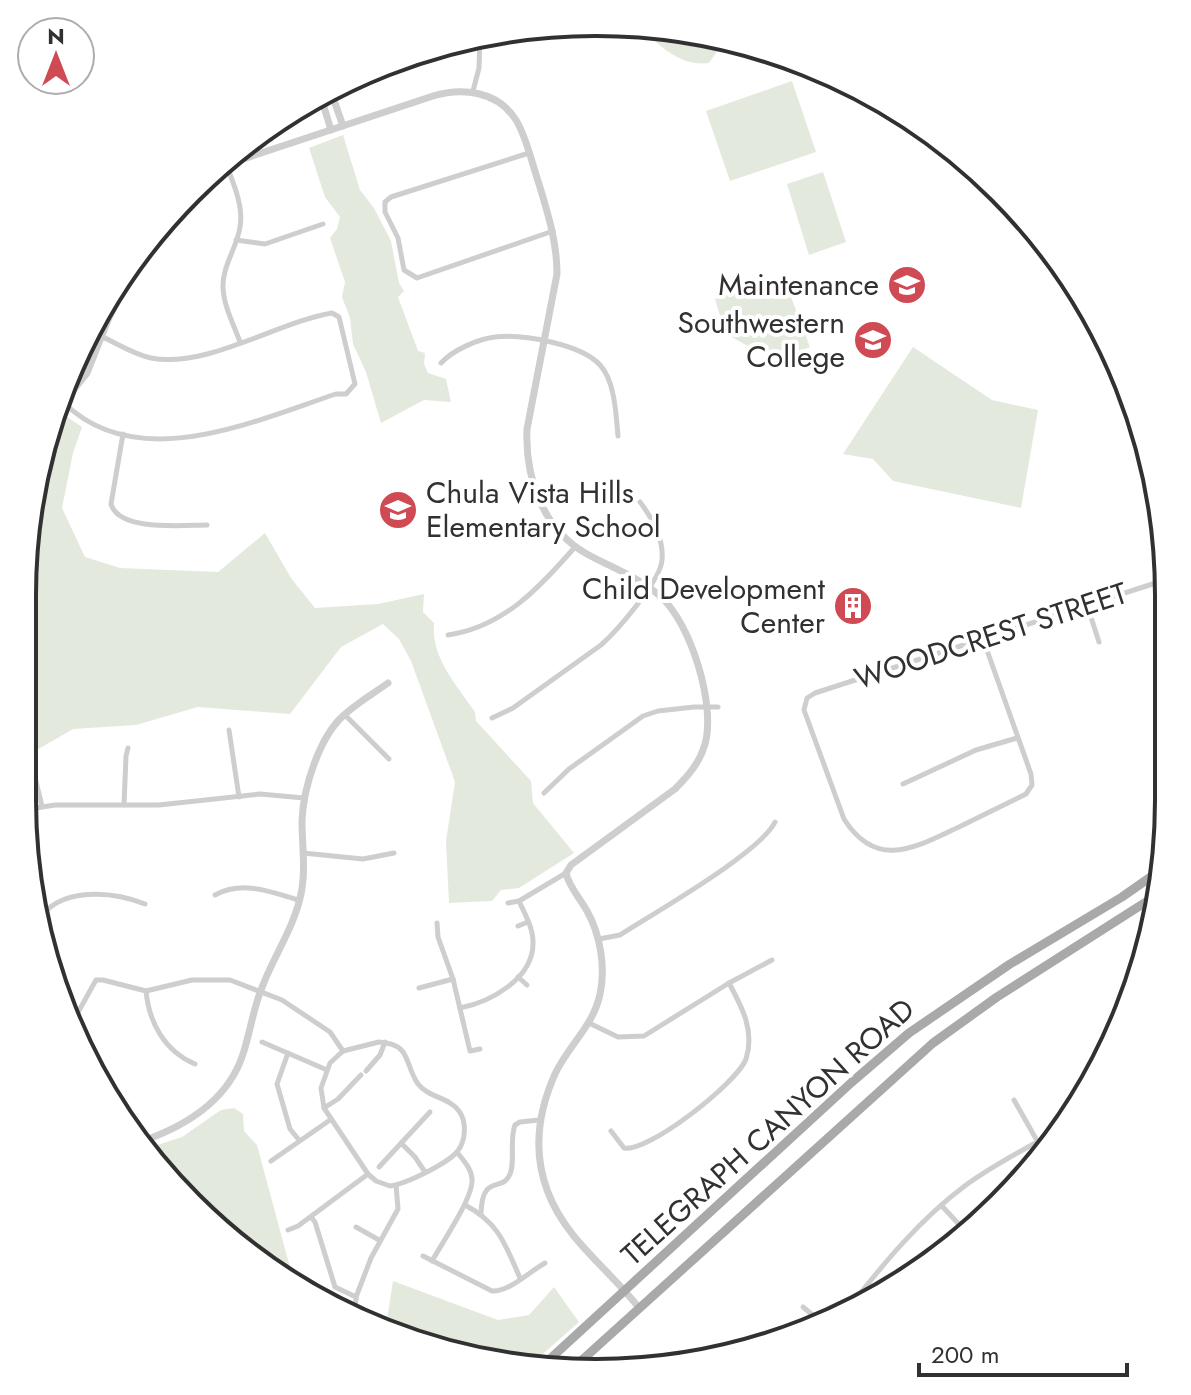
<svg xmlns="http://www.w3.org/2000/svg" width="1191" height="1395" viewBox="0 0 1191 1395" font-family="Jost,sans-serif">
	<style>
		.green { fill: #e4e9de }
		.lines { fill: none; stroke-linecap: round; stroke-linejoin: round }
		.minor { stroke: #cecece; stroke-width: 5 }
		.tertiary { stroke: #cecece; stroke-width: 7 }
		.primary { stroke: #a9a9a9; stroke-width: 9 }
		.labels { text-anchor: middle; stroke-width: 8; stroke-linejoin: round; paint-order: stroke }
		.poi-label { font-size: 30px; fill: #313131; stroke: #fff; text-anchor: end }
		.street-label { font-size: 30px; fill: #313131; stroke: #fff }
		.rim { fill: none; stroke: #313131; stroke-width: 4 }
	</style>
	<rect width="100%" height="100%" fill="#fff"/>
	<g class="green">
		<path d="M638 24 731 39 721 46 709 63C679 67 657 44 638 24Z"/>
		<polygon points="792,81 816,152 730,181 706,111"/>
		<polygon points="343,135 360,190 374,208 391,241 399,283 404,291 398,297 418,351 425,353 424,364 428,373 446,379 451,402 424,400 381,423 366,372 353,344 350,318 342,297 345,282 330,238 337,229 340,217 325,197 309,148"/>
		<polygon points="823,172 846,242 809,255 787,184"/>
		<path d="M776 279 785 281 810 347C775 361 756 352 725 333L715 299Z"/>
		<polygon points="913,347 992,400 1038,410 1021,508 893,481 873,459 843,454"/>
		<path d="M67 417 82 427 73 453 62 508 85 557 120 568 218 572 265 533 291 578 315 608 378 604 424 594 423 612 434 623C431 658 456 684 475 712L476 721 531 781 533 803 574 853 519 888 501 890 492 901 449 903 446 841 455 782 411 661 399 639 383 624 341 647 290 714 198 707 136 725 73 729 23 758 27 521 58 418Z"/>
		<polygon points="234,1108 243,1114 244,1131 257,1145 295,1286 276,1276 165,1178 145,1149 182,1137 221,1110"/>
		<polygon points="393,1281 498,1320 529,1315 554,1287 579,1322 527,1368 520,1368 385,1332"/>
	</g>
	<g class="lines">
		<g class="minor">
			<polyline points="367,72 374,73 413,57 412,52"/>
			<polyline points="473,91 479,68 480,36"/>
			<polyline points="529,153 391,197 385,202 385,212 398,238 404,270 417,278 553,231"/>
			<path d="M224 159C232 180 244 205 240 227 237 248 222 266 223 288 224 307 234 325 240 342"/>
			<polyline points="236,240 265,244 323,224"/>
			<path d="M441 363C453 350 478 339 495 337 523 334 581 344 600 365 615 381 616 415 618 436"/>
			<polyline points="1121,395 1139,412"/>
			<path d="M64 403C138 475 254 421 336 394H346L355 384 339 317 332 313C278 322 206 369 151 358 128 353 110 338 88 331"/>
			<path d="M123 434 111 504C119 532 184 525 207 525"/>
			<polyline points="1087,605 1099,642"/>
			<path d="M448 635C504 627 541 586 575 547"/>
			<path d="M983 639 1031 774 1032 785 1026 794C1004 805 981 816 959 827 916 847 877 871 844 819L804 710 807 698 815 693 1168 579"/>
			<polyline points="344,714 389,759"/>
			<path d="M492 718 513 708 601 645C617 631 661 580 662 560 664 540 652 518 640 502"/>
			<polyline points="229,730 239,797"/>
			<polyline points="34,773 42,806"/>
			<polyline points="903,784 976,750 1017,738"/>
			<polyline points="544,793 569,769 643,716 658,711 694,707 718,707"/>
			<polyline points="124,805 126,756 128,748"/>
			<polyline points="23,810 55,805 159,805 260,794 304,798"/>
			<polyline points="303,853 363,859 394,853"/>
			<path d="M215 895C243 880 271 892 299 900"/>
			<polyline points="508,903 519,901 566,873"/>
			<path d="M38 921C59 886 113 891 145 904"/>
			<polyline points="437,923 438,937 453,979 470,1051 480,1049"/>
			<polyline points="518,926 528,922"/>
			<path d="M599 939 620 935C654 913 760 853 775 822"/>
			<polyline points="518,977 527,985"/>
			<polyline points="419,988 453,979"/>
			<path d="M146 991C149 1022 164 1051 195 1064"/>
			<path d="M460 1008C490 1002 534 979 533 942 533 928 525 914 519 901"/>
			<polyline points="589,1023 618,1037 644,1036 729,983 772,960"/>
			<polyline points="71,1025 96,980 103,980 146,991 192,980 230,980 282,1000 330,1032 343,1051"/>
			<polyline points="262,1042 327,1070"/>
			<path d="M379 1042C412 1044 404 1064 418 1084 429 1098 449 1097 459 1111 467 1122 466 1141 457 1152 446 1164 406 1184 390 1186L376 1181 368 1174 324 1108 321 1088 330 1063 343 1051Z"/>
			<polyline points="1103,1051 1105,1057"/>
			<polyline points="288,1053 277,1084 290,1129 299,1140"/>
			<polyline points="366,1071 380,1055 385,1042"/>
			<polyline points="1014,1100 1044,1153"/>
			<polyline points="324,1108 338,1099 361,1075"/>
			<path d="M611 1131 624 1148C648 1153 737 1083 746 1059 755 1031 742 1007 729 983"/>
			<polyline points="401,1143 415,1157 425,1172"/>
			<polyline points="271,1161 330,1120"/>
			<polyline points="379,1167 430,1112"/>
			<path d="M465 1205C499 1223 505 1244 520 1278"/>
			<polyline points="941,1205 967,1233"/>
			<path d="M481 1214C482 1174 501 1192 509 1176 516 1165 509 1140 515 1125L520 1122 539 1120"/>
			<polyline points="311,1217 315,1222 335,1287 356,1297"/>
			<polyline points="356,1227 379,1240"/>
			<polyline points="288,1230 298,1226 368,1174"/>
			<path d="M423 1256 492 1291C509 1292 529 1272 545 1263"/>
			<path d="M432 1261C442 1243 473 1198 472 1180 472 1169 463 1160 457 1152"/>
			<polyline points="868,1284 879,1294"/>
			<polyline points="803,1307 821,1322"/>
			<path d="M848 1309C883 1264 920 1219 966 1185 997 1162 1033 1145 1066 1126"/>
			<polyline points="352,1316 355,1313 356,1297 371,1258 398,1209 396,1185"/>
		</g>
		<g class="tertiary">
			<polyline points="330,89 343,126"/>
			<polyline points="320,94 331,130"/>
			<path d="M213 169 433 96C462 87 498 91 516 120 527 138 532 164 539 184 548 214 557 242 557 274L527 429C525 477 542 529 587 554 612 568 639 577 661 597 691 624 716 705 705 744 700 762 689 775 675 789L571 865 566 873C569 887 580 898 587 911 600 934 606 967 600 994 594 1025 568 1046 555 1074 530 1130 533 1185 573 1235 593 1260 619 1282 639 1308"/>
			<polyline points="62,404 87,373 108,320 144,243"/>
			<path d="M140 1142C184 1127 228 1101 243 1054 250 1033 253 1010 261 990 273 957 294 928 301 894 306 870 302 845 302 821 303 789 319 737 344 715 357 703 374 693 388 683"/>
		</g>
		<g class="primary">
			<polyline points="539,1369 852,1082 909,1033 1010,964 1122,897 1162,869"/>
			<polyline points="571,1370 933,1043 997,997 1160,893"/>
		</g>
	</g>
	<defs>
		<symbol id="university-disc" viewBox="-11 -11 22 22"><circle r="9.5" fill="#d04a54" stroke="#fff"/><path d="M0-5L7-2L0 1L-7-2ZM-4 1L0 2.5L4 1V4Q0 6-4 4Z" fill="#fff"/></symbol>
		<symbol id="school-disc" viewBox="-11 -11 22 22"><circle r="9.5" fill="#d04a54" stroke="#fff"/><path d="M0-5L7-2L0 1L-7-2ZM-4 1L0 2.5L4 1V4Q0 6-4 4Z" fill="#fff"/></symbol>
		<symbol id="building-disc" viewBox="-11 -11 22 22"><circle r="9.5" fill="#d04a54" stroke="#fff"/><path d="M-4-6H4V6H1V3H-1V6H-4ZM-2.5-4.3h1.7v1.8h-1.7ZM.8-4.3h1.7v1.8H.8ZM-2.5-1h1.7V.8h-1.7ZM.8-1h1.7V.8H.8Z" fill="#fff"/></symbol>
	</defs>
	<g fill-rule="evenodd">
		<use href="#university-disc" x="885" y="263" width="44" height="44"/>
		<use href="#university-disc" x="851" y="318" width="44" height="44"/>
		<use href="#school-disc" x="376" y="488" width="44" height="44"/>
		<use href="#building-disc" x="831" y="584" width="44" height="44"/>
	</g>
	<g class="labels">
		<g class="poi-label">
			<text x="879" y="295">Maintenance</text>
			<text x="845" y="333">Southwestern<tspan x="845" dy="34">College</tspan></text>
			<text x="426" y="503" text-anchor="start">Chula Vista Hills<tspan x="426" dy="34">Elementary School</tspan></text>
			<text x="825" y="599">Child Development<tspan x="825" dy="34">Center</tspan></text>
		</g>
		<g class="street-label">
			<text transform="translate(991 636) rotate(-18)" y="10">WOODCREST STREET</text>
			<text transform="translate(768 1132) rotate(-42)" y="10">TELEGRAPH CANYON ROAD</text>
		</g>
	</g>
	<path d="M0 0H1191V1395H0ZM595 36H596A559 559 0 0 1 1155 595V800A559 559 0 0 1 596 1359H595A559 559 0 0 1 36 800V595A559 559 0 0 1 595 36Z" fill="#fff" fill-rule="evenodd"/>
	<path class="rim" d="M595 36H596A559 559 0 0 1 1155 595V800A559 559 0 0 1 596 1359H595A559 559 0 0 1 36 800V595A559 559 0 0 1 595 36Z"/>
	<g transform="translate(56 56)"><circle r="38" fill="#ffffff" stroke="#adadad" stroke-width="2"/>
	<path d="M0-6L14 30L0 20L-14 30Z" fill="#d04a54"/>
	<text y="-12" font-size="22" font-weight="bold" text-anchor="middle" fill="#313131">N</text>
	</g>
	<path d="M919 1363v12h208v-12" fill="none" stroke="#313131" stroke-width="4"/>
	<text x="931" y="1363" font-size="24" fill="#313131" stroke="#ffffff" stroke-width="6" paint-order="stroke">200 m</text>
</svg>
